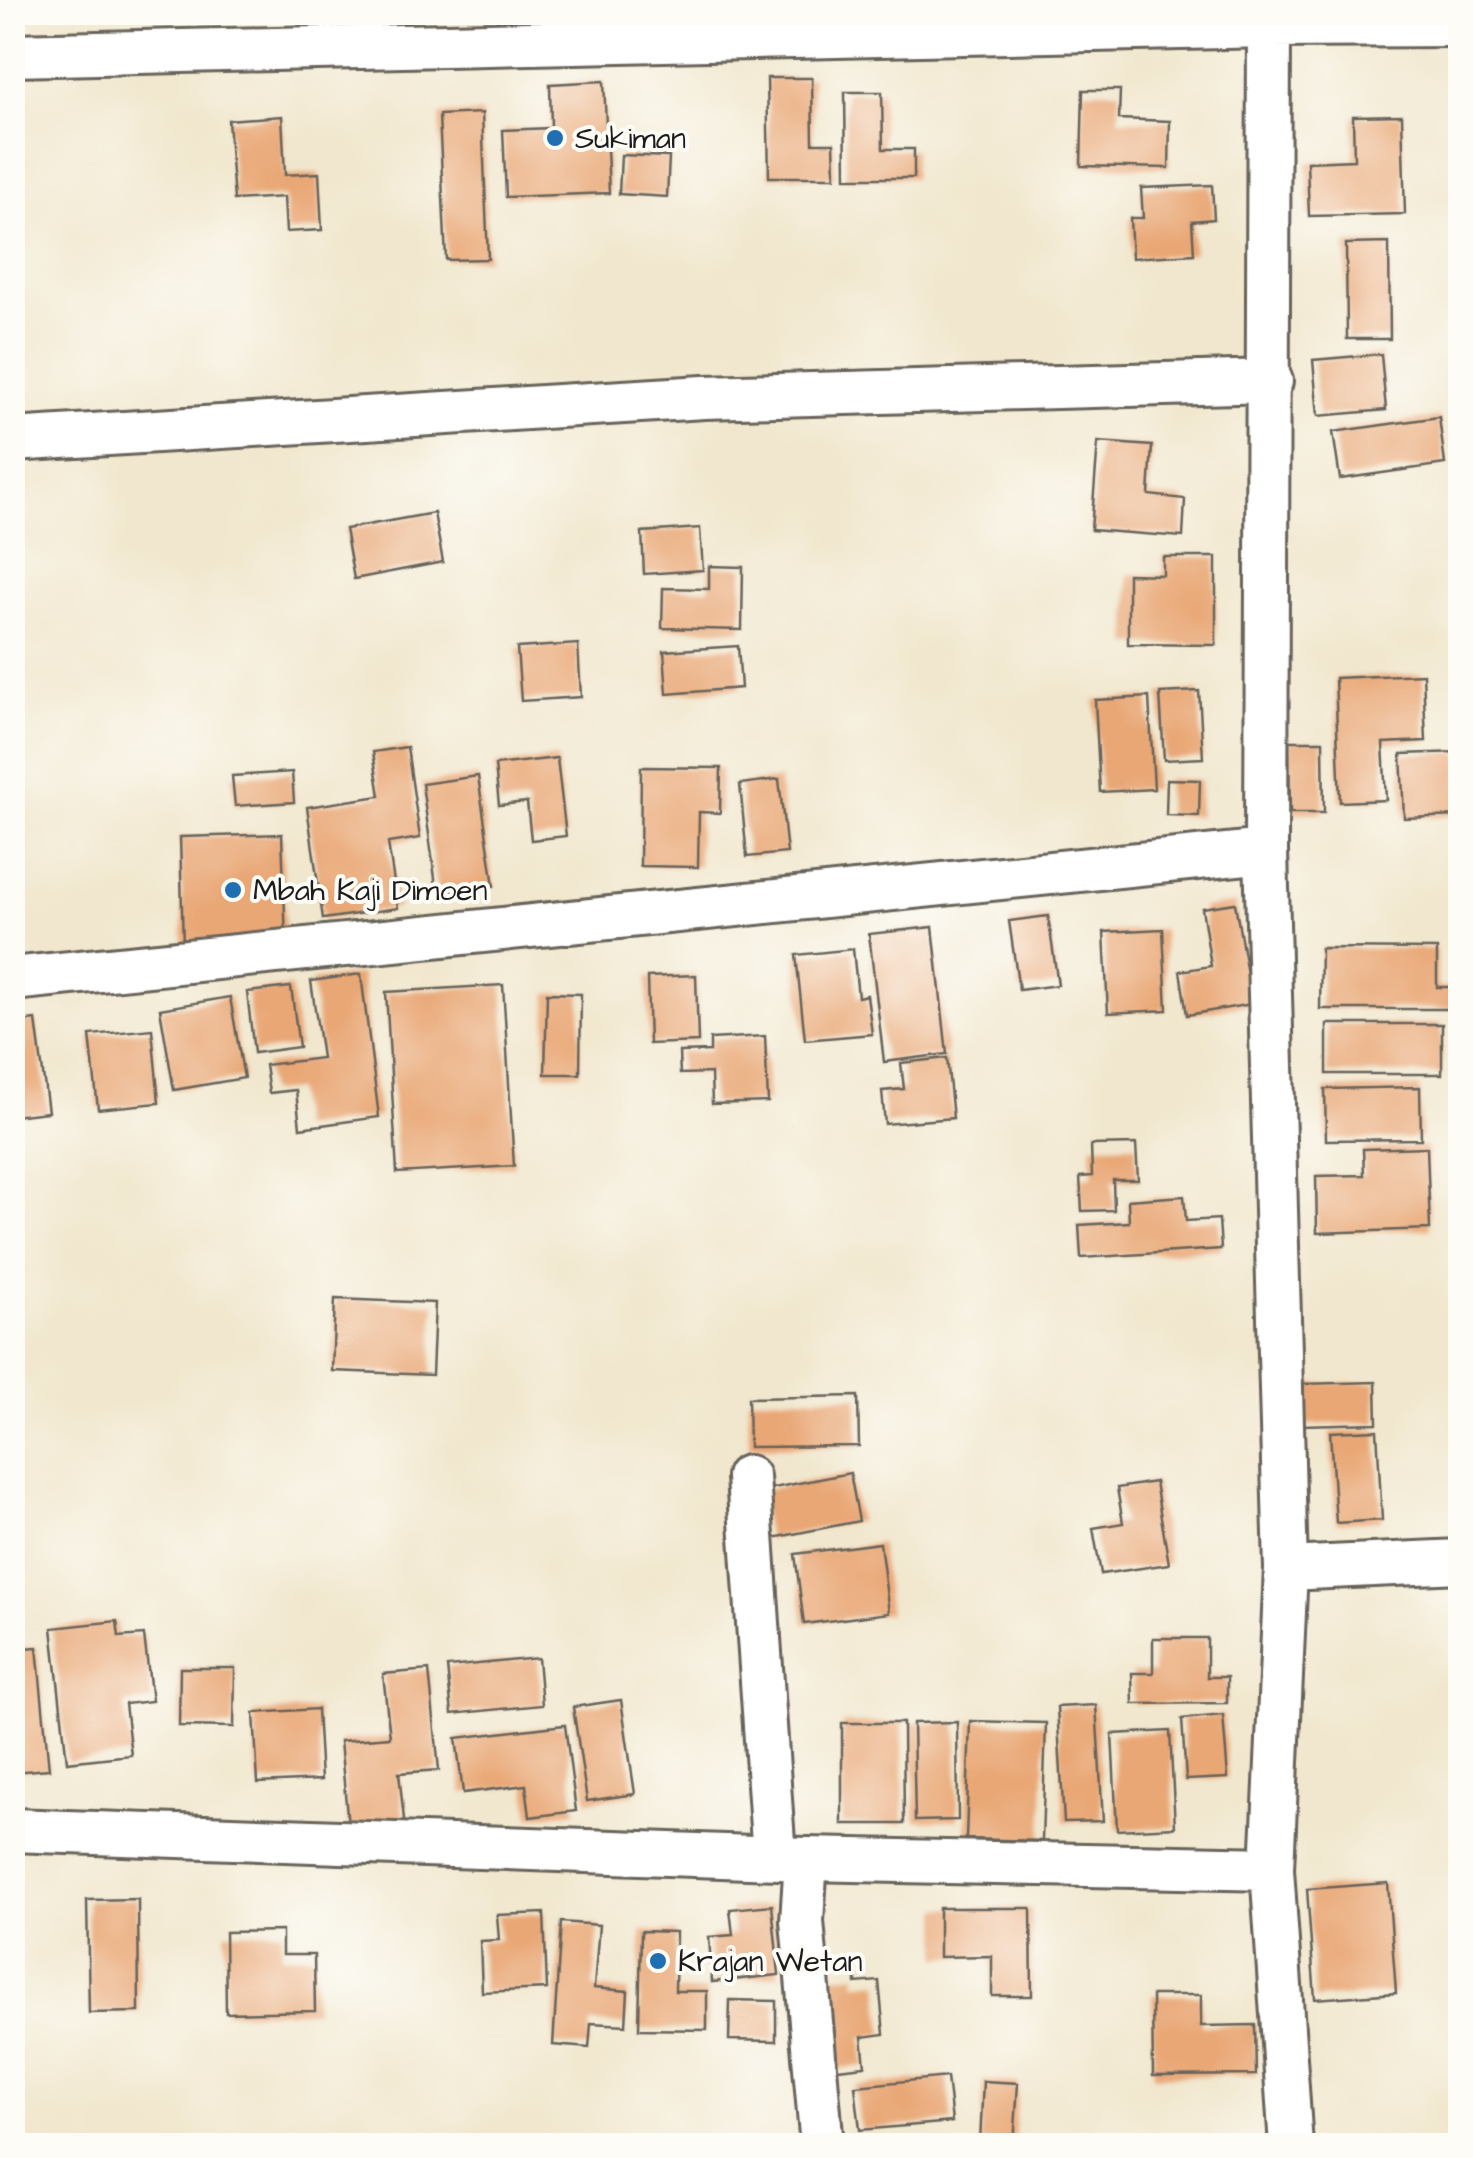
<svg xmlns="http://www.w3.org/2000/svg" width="1473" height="2158" viewBox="0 0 1473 2158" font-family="'Architects Daughter',sans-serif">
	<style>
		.building { fill: #e9a776 }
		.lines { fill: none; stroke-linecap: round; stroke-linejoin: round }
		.minor-casing { stroke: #67635a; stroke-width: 48 }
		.minor { stroke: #fff; stroke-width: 42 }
		.poi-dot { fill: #1f6fb2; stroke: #fdfcf7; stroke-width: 4 }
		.labels { text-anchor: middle; stroke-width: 8; stroke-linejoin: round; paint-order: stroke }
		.poi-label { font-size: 30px; fill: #1c1c1c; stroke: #fdfcf7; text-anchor: start }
	</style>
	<rect width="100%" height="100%" fill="#fdfcf7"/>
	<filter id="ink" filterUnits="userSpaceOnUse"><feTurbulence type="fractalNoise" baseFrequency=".01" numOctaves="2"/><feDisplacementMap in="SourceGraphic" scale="20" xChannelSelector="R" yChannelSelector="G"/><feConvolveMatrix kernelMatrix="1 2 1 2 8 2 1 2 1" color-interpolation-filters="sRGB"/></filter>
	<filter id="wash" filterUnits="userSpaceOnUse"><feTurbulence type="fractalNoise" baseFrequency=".0048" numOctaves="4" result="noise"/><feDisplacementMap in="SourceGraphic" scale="40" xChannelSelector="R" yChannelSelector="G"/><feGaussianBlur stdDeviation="2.25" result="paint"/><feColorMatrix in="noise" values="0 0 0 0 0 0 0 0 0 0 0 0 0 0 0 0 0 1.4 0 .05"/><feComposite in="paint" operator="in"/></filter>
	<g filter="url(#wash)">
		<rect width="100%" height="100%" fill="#f1e7ce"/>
		<g id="blocks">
			<g class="building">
				<polygon points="767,78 812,78 813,143 834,143 835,177 769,177"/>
				<polygon points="604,81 609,193 506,197 503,130 551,128 550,84"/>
				<polygon points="1083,90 1120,90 1119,119 1170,121 1169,168 1081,166"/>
				<polygon points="845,92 882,92 883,149 914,149 914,178 846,178"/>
				<polygon points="482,113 488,259 446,260 439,115"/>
				<polygon points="1402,115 1405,214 1309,216 1307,162 1354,160 1353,116"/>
				<polygon points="282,116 285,175 319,173 322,230 286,232 284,197 234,200 228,120"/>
				<polygon points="621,155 669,157 667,197 619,194"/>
				<polygon points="1212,185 1214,219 1192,221 1194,254 1132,258 1130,218 1143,218 1141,188"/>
				<polygon points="1389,243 1390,339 1347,339 1346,244"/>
				<polygon points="1381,354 1386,410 1318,416 1313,360"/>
				<polygon points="1439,417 1445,464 1340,479 1333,432"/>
				<polygon points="1098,442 1152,446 1149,495 1185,499 1183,537 1091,530"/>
				<polygon points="434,513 443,562 354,579 345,529"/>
				<polygon points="700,528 703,570 644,574 642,532"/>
				<polygon points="1163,557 1216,557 1216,645 1128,644 1128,574 1163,575"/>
				<polygon points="709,566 743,567 742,630 662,628 663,588 709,589"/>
				<polygon points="578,644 581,697 521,701 517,648"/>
				<polygon points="738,646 741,688 667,694 664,651"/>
				<polygon points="1423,674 1426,741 1383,743 1386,800 1340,802 1335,678"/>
				<polygon points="1199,691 1203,758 1164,760 1160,693"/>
				<polygon points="1149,697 1154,789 1100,792 1095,700"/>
				<polygon points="1289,741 1323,741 1324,813 1290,813"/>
				<polygon points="407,747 420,838 388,843 398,908 323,919 307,807 380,796 373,752"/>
				<polygon points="1460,752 1460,816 1404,818 1401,754"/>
				<polygon points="557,758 566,836 531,840 527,802 499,805 495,765"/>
				<polygon points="641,767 721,768 720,813 699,812 698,867 640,866"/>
				<polygon points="292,772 294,802 235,806 232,776"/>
				<polygon points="478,776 494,886 437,893 422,784"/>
				<polygon points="779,779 787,853 747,857 740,784"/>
				<polygon points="1167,779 1200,780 1199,816 1166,815"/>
				<polygon points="282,834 286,943 183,947 180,837"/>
				<polygon points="1235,903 1252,1004 1187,1015 1180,971 1211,966 1202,908"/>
				<polygon points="1048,916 1058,985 1019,990 1009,921"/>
				<polygon points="933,927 947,1054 884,1062 869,934"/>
				<polygon points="1163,929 1167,1010 1108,1013 1104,932"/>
				<polygon points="1321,948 1437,949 1437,987 1460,987 1460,1009 1320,1009"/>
				<polygon points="853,949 858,997 867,995 872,1034 805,1040 796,955"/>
				<polygon points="361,974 379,1117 300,1128 296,1090 269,1093 265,1065 322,1058 311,981"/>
				<polygon points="696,975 698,1042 649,1044 647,977"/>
				<polygon points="503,985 514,1166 397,1173 386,992"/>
				<polygon points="291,987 299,1047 254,1053 247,992"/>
				<polygon points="547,993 581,994 580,1074 545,1074"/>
				<polygon points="230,997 244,1078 174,1090 160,1009"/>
				<polygon points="36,1020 48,1112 12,1116 12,1023"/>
				<rect x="1327" y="1024" width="115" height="50"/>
				<polygon points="152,1029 159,1103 98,1109 90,1035"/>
				<polygon points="765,1036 768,1102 712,1104 711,1073 680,1074 679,1052 710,1051 710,1039"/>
				<polygon points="947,1058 953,1118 885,1124 882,1091 904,1089 901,1063"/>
				<polygon points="1420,1087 1421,1139 1326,1140 1325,1089"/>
				<polygon points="1454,1103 1460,1103 1460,1194 1453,1194"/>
				<polygon points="1136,1144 1138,1180 1113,1180 1114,1210 1082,1211 1080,1177 1092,1176 1091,1145"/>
				<polygon points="1427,1147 1430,1229 1317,1233 1316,1176 1364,1175 1363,1149"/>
				<polygon points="1184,1196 1186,1221 1219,1219 1221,1249 1081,1258 1079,1225 1129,1222 1128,1200"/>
				<polygon points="335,1299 435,1303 432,1375 332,1371"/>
				<polygon points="1376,1382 1377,1423 1301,1425 1300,1384"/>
				<polygon points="858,1396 859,1446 749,1447 748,1398"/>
				<polygon points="1377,1430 1382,1520 1336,1523 1330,1432"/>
				<polygon points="850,1473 859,1521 768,1539 758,1491"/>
				<polygon points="1155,1482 1169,1564 1101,1574 1093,1528 1123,1523 1117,1488"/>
				<polygon points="880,1543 889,1613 804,1624 795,1554"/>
				<polygon points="117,1621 119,1637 144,1635 152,1701 125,1704 131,1755 67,1762 52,1628"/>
				<polygon points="1153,1638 1207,1638 1207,1677 1227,1677 1227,1703 1133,1704 1132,1673 1153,1673"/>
				<polygon points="37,1647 49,1769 12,1772 12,1649"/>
				<polygon points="538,1658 542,1705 452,1714 447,1667"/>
				<polygon points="180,1668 235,1668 234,1727 179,1726"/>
				<polygon points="429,1670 439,1770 399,1773 405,1829 349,1835 340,1741 390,1737 383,1674"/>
				<polygon points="621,1700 635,1794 587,1801 573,1707"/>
				<polygon points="1096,1705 1103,1821 1064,1822 1057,1707"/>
				<polygon points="317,1709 321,1780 258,1783 254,1713"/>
				<polygon points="1223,1715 1228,1778 1186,1780 1182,1719"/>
				<polygon points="970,1721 1046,1723 1042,1841 966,1839"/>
				<polygon points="957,1722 958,1820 915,1821 913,1723"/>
				<polygon points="842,1723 903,1723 904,1824 842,1824"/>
				<polygon points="565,1725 576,1811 530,1817 526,1785 463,1793 456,1738"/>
				<polygon points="1170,1731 1175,1827 1117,1830 1112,1734"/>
				<polygon points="1388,1883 1396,1993 1315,1999 1307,1889"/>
				<polygon points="138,1899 139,2012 89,2013 87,1900"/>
				<polygon points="772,1905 779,1975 712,1982 709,1937 733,1935 730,1909"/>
				<polygon points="939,1908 1031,1908 1032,1996 992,1996 992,1956 939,1957"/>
				<polygon points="544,1913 547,1989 482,1992 480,1941 499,1940 497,1915"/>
				<polygon points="561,1922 599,1925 594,1988 628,1991 626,2025 591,2023 589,2048 553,2045"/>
				<polygon points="282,1931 282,1955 314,1955 315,2011 226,2013 225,1932"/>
				<polygon points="641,1931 676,1932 675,1991 707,1991 707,2030 639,2029"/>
				<polygon points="856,1974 856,1983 879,1981 884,2034 862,2037 865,2066 820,2071 811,1978"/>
				<polygon points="1458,1976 1460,1976 1460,2038 1453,2037"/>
				<polygon points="1152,1995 1201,1995 1201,2026 1255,2025 1256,2075 1153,2076"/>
				<polygon points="730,2000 776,2001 776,2041 729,2040"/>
				<polygon points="947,2077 952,2122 860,2130 855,2086"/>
				<polygon points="983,2081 1018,2083 1014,2145 980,2142"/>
			</g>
		</g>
	</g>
	<g filter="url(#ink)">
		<use href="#blocks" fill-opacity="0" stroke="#67635a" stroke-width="2.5"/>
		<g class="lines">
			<defs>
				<g id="minor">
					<polyline points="12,55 1269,26"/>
					<polyline points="12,440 704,397 1271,381"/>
					<polyline points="1266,851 1286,1569 1272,1869"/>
					<polyline points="12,979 1266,851 1269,26 1460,25"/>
					<polyline points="748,1477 774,1857"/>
					<polyline points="1286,1569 1460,1561"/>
					<polyline points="12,1830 806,1859 1272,1869 1291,2146"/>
					<polyline points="806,1859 802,1921 822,2146"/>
				</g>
			</defs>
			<use href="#minor" class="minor-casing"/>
			<use href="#minor" class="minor"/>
		</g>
	</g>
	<g class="poi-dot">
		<circle cx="555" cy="138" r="10"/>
		<circle cx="233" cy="890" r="10"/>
		<circle cx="658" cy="1961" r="10"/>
	</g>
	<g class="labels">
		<g class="poi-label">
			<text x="575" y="148">Sukiman</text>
			<text x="253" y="900">Mbah Kaji Dimoen</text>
			<text x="678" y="1971">Krajan Wetan</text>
		</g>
	</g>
	<rect width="1473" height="2158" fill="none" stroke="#fdfcf7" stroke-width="50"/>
</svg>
